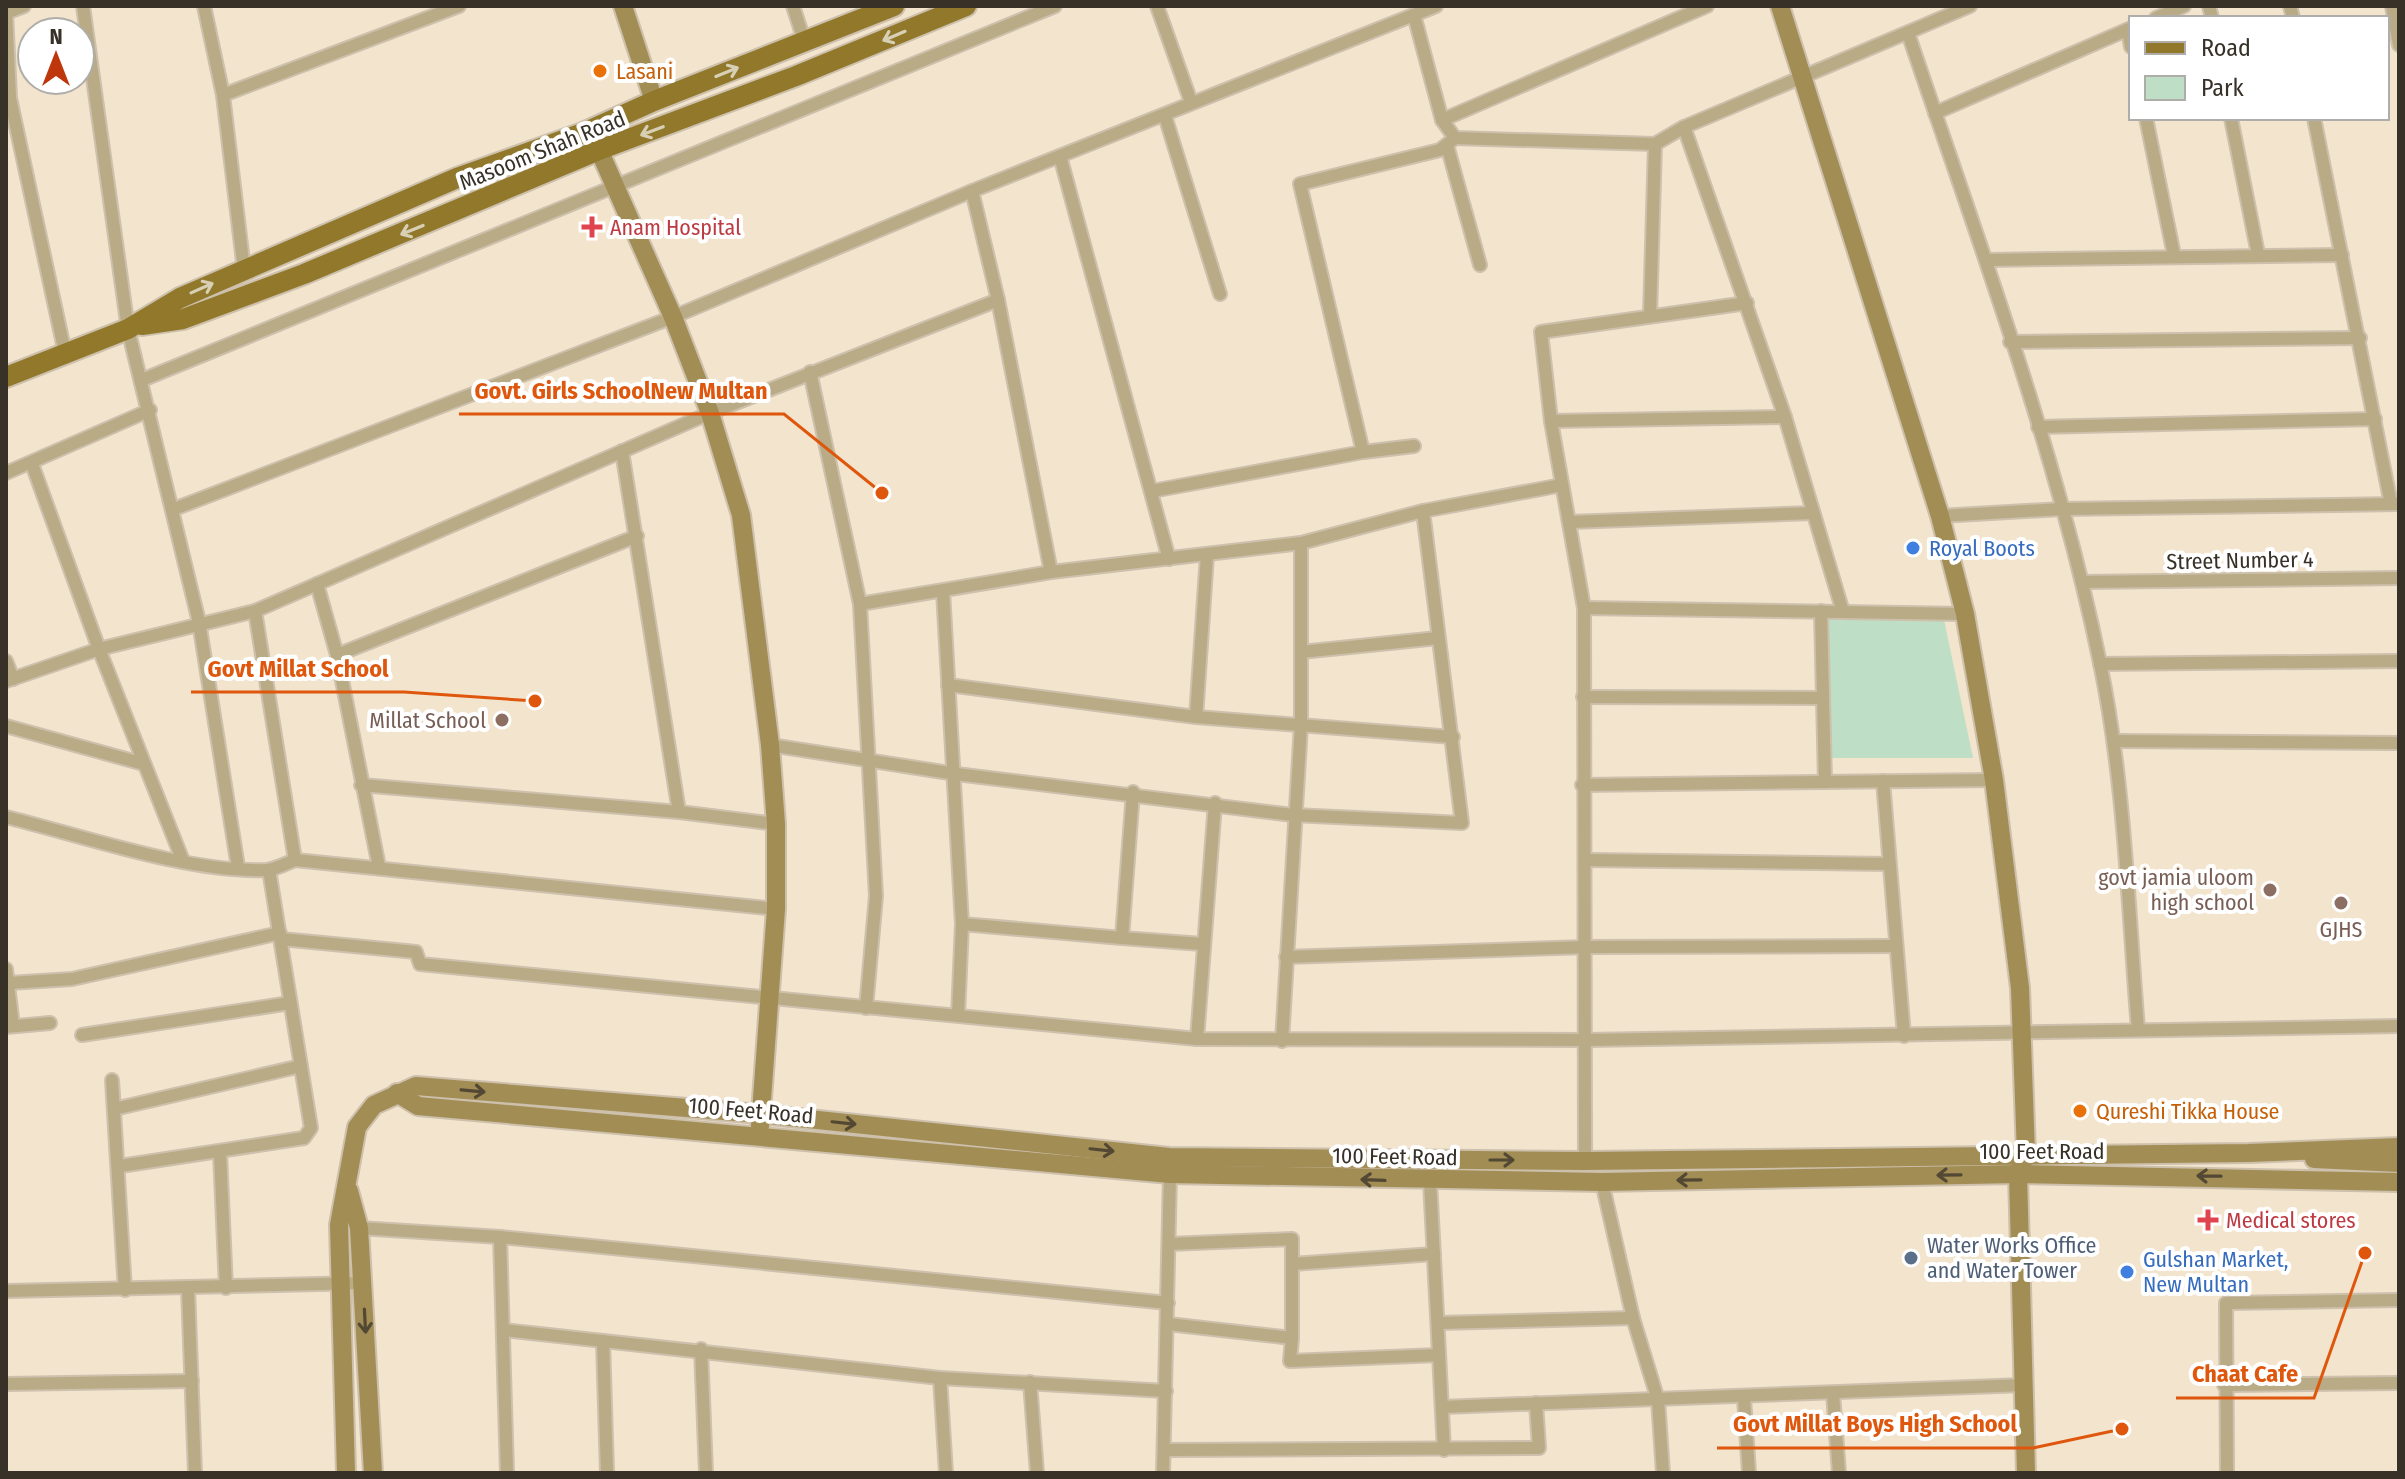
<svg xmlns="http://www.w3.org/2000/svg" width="2405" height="1479" viewBox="0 0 2405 1479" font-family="'Fira Sans Condensed',sans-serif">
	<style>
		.green { fill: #bedfc5 }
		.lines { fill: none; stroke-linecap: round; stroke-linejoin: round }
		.street-casing { stroke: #cdc0ac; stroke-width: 16 }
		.secondary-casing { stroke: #cdc0ac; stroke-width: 22 }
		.primary-casing { stroke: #cdc0ac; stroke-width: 24 }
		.street { stroke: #b8ab86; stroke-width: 12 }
		.secondary { stroke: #a28d55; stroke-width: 18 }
		.primary { stroke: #91782b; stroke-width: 20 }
		.oneway { stroke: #d8d0b5 }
		.oneway2 { stroke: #524833 }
		.food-dot { fill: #e8710a; stroke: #fff; stroke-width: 3 }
		.health-dot { fill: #e0444e; stroke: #fff; stroke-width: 3 }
		.shop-dot { fill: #3f7fe0; stroke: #fff; stroke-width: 3 }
		.education-dot { fill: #8d6e63; stroke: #fff; stroke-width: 3 }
		.service-dot { fill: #5c6f8a; stroke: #fff; stroke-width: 3 }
		.labels { text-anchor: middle; stroke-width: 8; stroke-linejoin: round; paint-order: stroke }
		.food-label { font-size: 22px; fill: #c56008; stroke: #fff; text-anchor: start }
		.street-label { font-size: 22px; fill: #373128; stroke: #fff }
		.health-label { font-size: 22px; fill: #be3a42; stroke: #fff; text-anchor: start }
		.shop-label { font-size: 22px; fill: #366cbe; stroke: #fff; text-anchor: start }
		.education-label { font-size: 22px; fill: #785e54; stroke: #fff; text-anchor: end }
		.service-label { font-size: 22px; fill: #4e5e75; stroke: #fff; text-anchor: start }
		.leader { fill: none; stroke: #df570d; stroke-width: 3 }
		.callout-dot { fill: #df570d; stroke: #fff; stroke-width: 3 }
		.callout-label { font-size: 24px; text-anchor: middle; font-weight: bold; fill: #df570d; stroke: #fff; stroke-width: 8; stroke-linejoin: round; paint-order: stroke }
	</style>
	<rect width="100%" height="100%" fill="#f3e4cd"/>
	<polygon class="green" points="1814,611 1943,615 1973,758 1818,758"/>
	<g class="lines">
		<defs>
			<g id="street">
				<polyline points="83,6 128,329 199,622 238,867"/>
				<polyline points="204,6 223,95 244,270"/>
				<polyline points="793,6 804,40"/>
				<polyline points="1157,6 1191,102"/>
				<polyline points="2209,6 2212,18"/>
				<polyline points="2290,6 2293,18"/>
				<polyline points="2392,6 2399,45"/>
				<polyline points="6,13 10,98 65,353"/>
				<polyline points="6,13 24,6"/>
				<polyline points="1414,15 1442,120 1455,138 1655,144 1684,127 1970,6"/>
				<polyline points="2156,18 2184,6"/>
				<polyline points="2128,30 2131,47"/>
				<path d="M1908 33C1978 241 2056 448 2100 663 2125 783 2128 908 2138 1029"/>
				<polyline points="223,95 459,6"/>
				<polyline points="1935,113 2131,28"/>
				<polyline points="1165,116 1220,294"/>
				<polyline points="2146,118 2174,255"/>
				<polyline points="2231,118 2258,254"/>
				<polyline points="2314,118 2391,504"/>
				<polyline points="1442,120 1707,6"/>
				<polyline points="1684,127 1785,417 1843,612"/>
				<polyline points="1447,145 1480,265"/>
				<polyline points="1060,156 1169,559"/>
				<polyline points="972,191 998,300 1051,572"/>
				<polyline points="1986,260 2342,255"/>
				<polyline points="1650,315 1655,144"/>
				<polyline points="2010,342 2360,338"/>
				<polyline points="810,372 860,604 876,896 866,1008"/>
				<polyline points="142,380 1055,6"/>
				<polyline points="1551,421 1785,417"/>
				<polyline points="2038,427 2375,419"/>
				<polyline points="622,451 679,812"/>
				<polyline points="1363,452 1300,184 1440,150 1455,138"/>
				<polyline points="32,464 99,649 183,861"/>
				<polyline points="6,473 150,410"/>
				<polyline points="1152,491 1363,452 1414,446"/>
				<polyline points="174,509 673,317 972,191 1436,6"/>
				<polyline points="1940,516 2062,509 2399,504"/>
				<polyline points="1570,522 1813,513"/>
				<polyline points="2082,582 2399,578"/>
				<polyline points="317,584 337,655 379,867"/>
				<polyline points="943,591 962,924 1122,938 1133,792"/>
				<polyline points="860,604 1051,572 1301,543 1423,511"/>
				<polyline points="1584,608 1965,614"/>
				<polyline points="255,611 295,860"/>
				<polyline points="1821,611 1825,782"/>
				<polyline points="1301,652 1438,638"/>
				<polyline points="337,655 637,536"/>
				<polyline points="6,661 13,679"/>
				<polyline points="2100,664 2399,661"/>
				<polyline points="6,681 99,649 255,611 710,413 998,300"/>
				<polyline points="948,685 1196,717 1453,737"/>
				<polyline points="1583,697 1823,698"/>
				<polyline points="1196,717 1207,555"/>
				<polyline points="6,726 144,764"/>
				<polyline points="2114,741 2399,743"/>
				<polyline points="770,745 956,774 1293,815 1462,823 1423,511 1562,485"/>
				<polyline points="1883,781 1904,1036"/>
				<polyline points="361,785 679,812 776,824"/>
				<polyline points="1582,785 1994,780"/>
				<path d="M6 817C83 836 188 873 267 870 276 869 287 863 295 860L776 909"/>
				<polyline points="1587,860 1889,864"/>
				<polyline points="1122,938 1202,944"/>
				<polyline points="281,939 416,952 420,964 1197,1039 1587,1040 2399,1026"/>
				<polyline points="1286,957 1587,947 1896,946"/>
				<polyline points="6,969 13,1026"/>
				<polyline points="9,983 72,979 280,933"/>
				<polyline points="958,1015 962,924"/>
				<polyline points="6,1027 50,1023"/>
				<polyline points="82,1035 290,1003"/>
				<polyline points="1197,1039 1215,803"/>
				<polyline points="1282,1041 1301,725 1301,543"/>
				<polyline points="112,1080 125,1290"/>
				<polyline points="114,1109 301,1066"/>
				<polyline points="220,1153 226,1288"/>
				<polyline points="1585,1161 1584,608 1551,421 1541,332 1747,303"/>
				<polyline points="120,1166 304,1138 311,1128 269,870"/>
				<polyline points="1430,1181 1444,1450"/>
				<polyline points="1602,1182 1633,1318 1658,1400 1663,1473"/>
				<polyline points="359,1228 500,1237 1168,1303"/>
				<polyline points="500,1237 507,1473"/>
				<polyline points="1169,1244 1292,1239 1292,1338"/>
				<polyline points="1292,1264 1434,1254"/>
				<polyline points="188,1289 195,1473"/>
				<polyline points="6,1291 363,1283"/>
				<polyline points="1438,1323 1633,1318"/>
				<polyline points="1168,1324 1292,1338 1290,1361 1439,1355"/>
				<polyline points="503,1330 940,1378 1166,1391"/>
				<polyline points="603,1341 607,1473"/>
				<polyline points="701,1349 706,1473"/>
				<polyline points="940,1378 946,1473"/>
				<polyline points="1030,1382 1037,1473"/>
				<polyline points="6,1384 192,1381"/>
				<polyline points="2224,1385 2399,1383"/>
				<polyline points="1833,1394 1839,1473"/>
				<polyline points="1744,1398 1749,1473"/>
				<polyline points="1442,1407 2024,1385"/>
				<polyline points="1164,1450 1539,1448 1536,1403"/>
				<polyline points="1163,1473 1170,1174"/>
				<polyline points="2227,1473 2226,1303 2399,1300"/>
			</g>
			<g id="secondary">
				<polyline points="623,6 654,101"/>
				<polyline points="1780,6 1940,516 1965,614 1994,780 2020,988 2026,1154 2018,1174 2026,1473"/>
				<polyline points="599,150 673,317 710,413 741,515 770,745 776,824 776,909 760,1126"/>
				<polyline points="397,1093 418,1106 1170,1174 1602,1182 2018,1174 2399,1182"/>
				<polyline points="2314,1159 2399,1163"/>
				<polyline points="349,1191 359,1228 373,1473"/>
				<polyline points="346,1473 339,1225 357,1127 374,1105 416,1086 761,1114 1169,1157 1585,1161 2248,1153 2399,1147"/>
			</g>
			<g id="primary">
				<polyline points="142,325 183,319 304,274 599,150 796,76 966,6"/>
				<polyline points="6,377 128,329 180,298 457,178 583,133 654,101 894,6"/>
			</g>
		</defs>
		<use href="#street" class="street-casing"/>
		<use href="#secondary" class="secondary-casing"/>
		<use href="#primary" class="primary-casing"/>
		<use href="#street" class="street"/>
		<use href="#secondary" class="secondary"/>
		<use href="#primary" class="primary"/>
	</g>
	<defs><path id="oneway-shaft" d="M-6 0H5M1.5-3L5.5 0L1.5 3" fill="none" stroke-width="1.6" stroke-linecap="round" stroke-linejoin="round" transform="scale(2)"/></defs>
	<g class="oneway">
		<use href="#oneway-shaft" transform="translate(894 36) rotate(157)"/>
		<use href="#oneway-shaft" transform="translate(727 72) rotate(-22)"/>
		<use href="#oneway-shaft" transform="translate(652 131) rotate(159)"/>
		<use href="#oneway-shaft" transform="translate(412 230) rotate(158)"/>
		<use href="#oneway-shaft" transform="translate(202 288) rotate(-24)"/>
	</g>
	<g class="oneway2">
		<use href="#oneway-shaft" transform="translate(473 1091) rotate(5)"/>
		<use href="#oneway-shaft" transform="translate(844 1123) rotate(6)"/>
		<use href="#oneway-shaft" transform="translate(1102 1150) rotate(6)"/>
		<use href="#oneway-shaft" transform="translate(1502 1160)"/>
		<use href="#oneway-shaft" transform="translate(1949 1175) rotate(179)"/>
		<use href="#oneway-shaft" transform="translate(2209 1176) rotate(-179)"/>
		<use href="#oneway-shaft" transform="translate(1373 1180) rotate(-178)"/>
		<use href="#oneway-shaft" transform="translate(1689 1180) rotate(179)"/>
		<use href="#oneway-shaft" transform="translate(365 1321) rotate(87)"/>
	</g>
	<g class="food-dot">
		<circle cx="600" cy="71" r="8"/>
		<circle cx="2080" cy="1111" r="8"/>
	</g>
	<g class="health-dot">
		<path d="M588 215h8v8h8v8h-8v8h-8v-8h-8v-8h8z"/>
		<path d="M2204 1208h8v8h8v8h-8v8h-8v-8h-8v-8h8z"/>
	</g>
	<g class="shop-dot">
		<circle cx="1913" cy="548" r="8"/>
		<circle cx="2127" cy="1272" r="8"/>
	</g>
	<g class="education-dot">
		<circle cx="502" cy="720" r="8"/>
		<circle cx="2270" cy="890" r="8"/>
		<circle cx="2341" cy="903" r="8"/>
	</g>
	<circle class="service-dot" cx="1911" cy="1258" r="8"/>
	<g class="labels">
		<g class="food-label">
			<text x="616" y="79">Lasani</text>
			<text x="2096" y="1119">Qureshi Tikka House</text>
		</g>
		<g class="street-label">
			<text transform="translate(542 150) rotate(-22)" y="8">Masoom Shah Road</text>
			<text transform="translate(2240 560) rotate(-1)" y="8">Street Number 4</text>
			<text transform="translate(751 1110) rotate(5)" y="8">100 Feet Road</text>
			<text x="2042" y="1159">100 Feet Road</text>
			<text transform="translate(1395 1156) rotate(1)" y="8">100 Feet Road</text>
		</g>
		<g class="health-label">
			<text x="610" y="235">Anam Hospital</text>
			<text x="2226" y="1228">Medical stores</text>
		</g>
		<g class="shop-label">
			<text x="1929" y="556">Royal Boots</text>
			<text x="2143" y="1267">Gulshan Market,<tspan x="2143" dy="25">New Multan</tspan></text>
		</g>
		<g class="education-label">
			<text x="486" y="728">Millat School</text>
			<text x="2254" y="885">govt jamia uloom<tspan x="2254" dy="25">high school</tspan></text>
			<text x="2341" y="937" text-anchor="middle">GJHS</text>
		</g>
		<g class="service-label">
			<text x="1927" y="1253">Water Works Office<tspan x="1927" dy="25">and Water Tower</tspan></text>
		</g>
	</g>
	<path class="leader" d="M882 493L784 414H459M535 701L404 692H191M2365 1253L2314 1398H2176M2122 1429L2033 1448H1717"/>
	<g class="callout-dot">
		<circle cx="882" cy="493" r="8"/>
		<circle cx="535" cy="701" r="8"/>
		<circle cx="2365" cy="1253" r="8"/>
		<circle cx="2122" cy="1429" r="8"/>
	</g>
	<g class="callout-label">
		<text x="621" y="399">Govt. Girls SchoolNew Multan</text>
		<text x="298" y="677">Govt Millat School</text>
		<text x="2245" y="1382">Chaat Cafe</text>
		<text x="1875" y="1432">Govt Millat Boys High School</text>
	</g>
	<rect width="2405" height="1479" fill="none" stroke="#373128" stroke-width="16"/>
	<rect x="2129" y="16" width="260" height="104" fill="#ffffff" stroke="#afada9" stroke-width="2"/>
	<rect x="2145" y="42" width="40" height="12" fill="#91782b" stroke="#afada9" stroke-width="2"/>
	<text x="2201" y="56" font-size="24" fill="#373128">Road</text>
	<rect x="2145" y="76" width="40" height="24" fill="#bedfc5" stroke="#afada9" stroke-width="2"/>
	<text x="2201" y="96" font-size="24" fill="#373128">Park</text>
	<g transform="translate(56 56)"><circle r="38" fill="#ffffff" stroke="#afada9" stroke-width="2"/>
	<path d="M0-6L14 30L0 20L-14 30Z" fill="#bf360c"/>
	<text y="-12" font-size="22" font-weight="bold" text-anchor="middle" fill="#373128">N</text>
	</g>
</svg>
